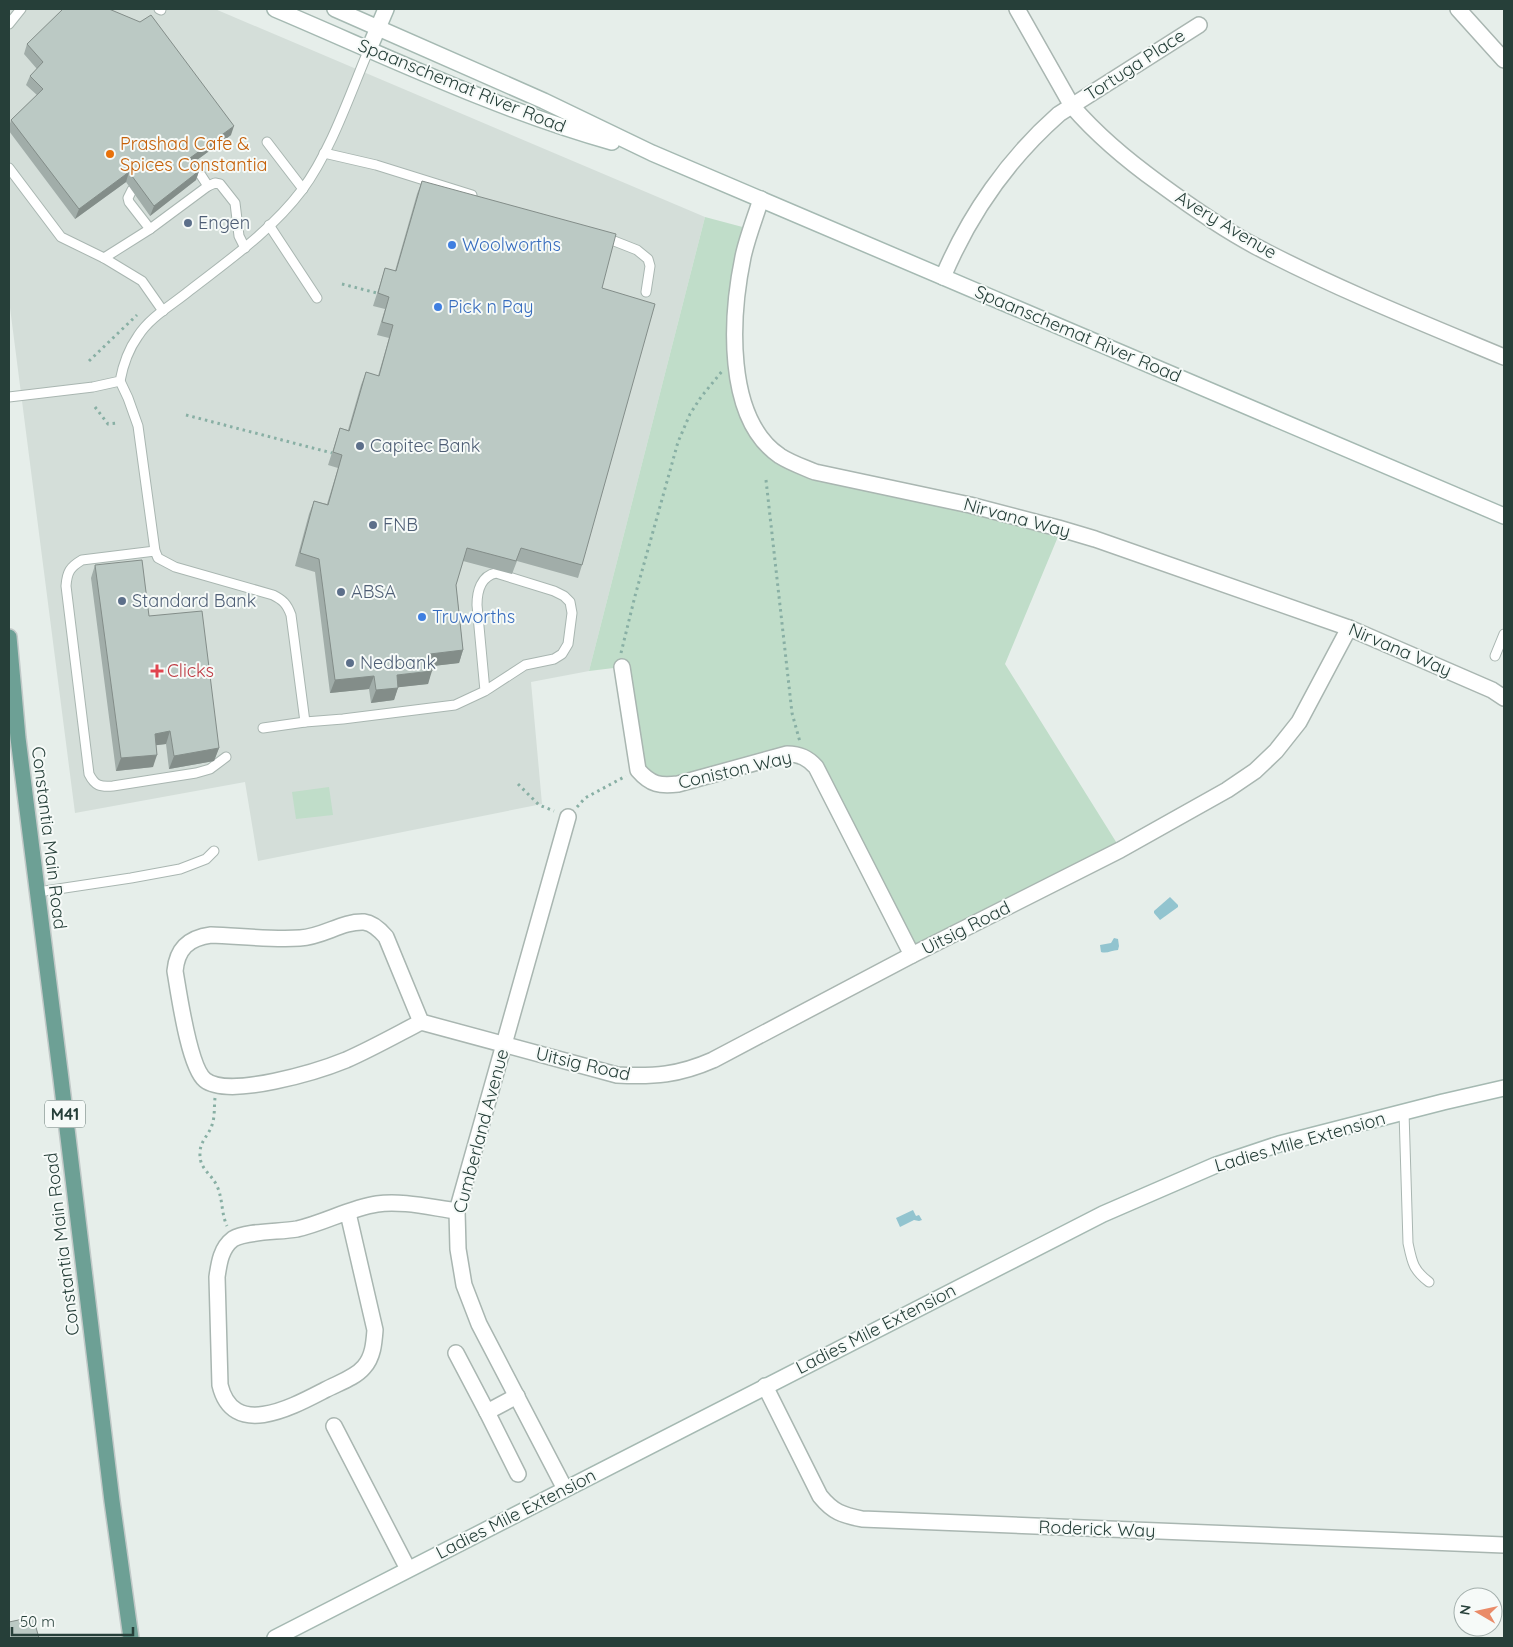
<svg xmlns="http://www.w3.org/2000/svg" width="1513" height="1647" viewBox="0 0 1513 1647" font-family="Quicksand,sans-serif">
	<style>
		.built { fill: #d4ded9 }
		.green { fill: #c0ddc9 }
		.water { fill: #92c4cf }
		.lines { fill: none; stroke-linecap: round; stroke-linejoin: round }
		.lane-casing { stroke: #a9b6b1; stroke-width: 11 }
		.street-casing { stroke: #a9b6b1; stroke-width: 18 }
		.secondary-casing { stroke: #a5b9b2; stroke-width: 18 }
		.primary-casing { stroke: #c2c9c8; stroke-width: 18 }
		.path { stroke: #88afa4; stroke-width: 3; stroke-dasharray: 2.5 4; stroke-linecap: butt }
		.lane { stroke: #fff; stroke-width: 9 }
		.street { stroke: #fff; stroke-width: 15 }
		.secondary { stroke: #fff; stroke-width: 15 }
		.primary { stroke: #6da095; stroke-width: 15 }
		.wall { fill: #a1ada9 }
		.shaded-wall { fill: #838d89 }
		.building { fill: #bbc9c4; stroke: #838d89 }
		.food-dot { fill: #e8710a; stroke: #f6faf8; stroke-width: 2 }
		.service-dot { fill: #5c6f8a; stroke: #f6faf8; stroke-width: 2 }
		.shop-dot { fill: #3f7fe0; stroke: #f6faf8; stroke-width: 2 }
		.health-dot { fill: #e0444e; stroke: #f6faf8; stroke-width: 2 }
		.labels { text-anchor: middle; stroke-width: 4; stroke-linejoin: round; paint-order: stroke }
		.shield { fill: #f6faf8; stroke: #647772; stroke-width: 1 }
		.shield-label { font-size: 16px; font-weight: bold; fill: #263f39 }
		.street-label { font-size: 18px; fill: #263f39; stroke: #f6faf8 }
		.food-label { font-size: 18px; fill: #c56008; stroke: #f6faf8; text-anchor: start }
		.service-label { font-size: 18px; fill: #4e5e75; stroke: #f6faf8; text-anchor: start }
		.shop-label { font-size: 18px; fill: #366cbe; stroke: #f6faf8; text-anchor: start }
		.health-label { font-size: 18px; fill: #be3a42; stroke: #f6faf8; text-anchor: start }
	</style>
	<rect width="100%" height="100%" fill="#e6eeea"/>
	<polygon class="built" points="9,9 215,9 705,217 589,671 531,682 542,804 258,861 245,782 75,813 9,300"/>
	<g class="green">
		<polygon points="705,217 750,229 742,253 739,369 765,440 804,466 1062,527 1005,664 1118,845 912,955 804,757 678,784 646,779 622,667 589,671"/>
		<polygon points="329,787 333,815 296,819 292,792"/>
	</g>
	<g class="water">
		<polygon points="1170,897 1178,905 1178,907 1160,920 1154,913 1154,911"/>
		<path d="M1114 938 1118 939 1119 946 1118 950C1112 950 1107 954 1101 952L1100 945 1111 943Z"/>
		<polygon points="913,1210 916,1216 919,1215 922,1220 919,1221 914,1220 900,1227 896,1218"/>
	</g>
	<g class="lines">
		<defs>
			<g id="lane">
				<polyline points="159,9 161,10"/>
				<polyline points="9,24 21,9"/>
				<polyline points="267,142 303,189"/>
				<polyline points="324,153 376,165 472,195"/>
				<polyline points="9,168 61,237 104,258 142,281 163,311"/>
				<polyline points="208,186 215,183 220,184 235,203 239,236 245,248"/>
				<polyline points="269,225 317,298"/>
				<polyline points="150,229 208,186 193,163"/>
				<polyline points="604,237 637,250 648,259 650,266 646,292"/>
				<polyline points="104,258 150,229 129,202 128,198 132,190"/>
				<path d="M120 381 128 398 138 426 155 551 158 558 175 567 273 595C283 600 287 604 291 615L305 722 343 719 455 705 485 691 525 665 554 659 562 654 568 644 572 613 570 602 564 596 554 591 496 573C481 576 477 591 477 605L485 691"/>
				<path d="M9 397 93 387 120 381C123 365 128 350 138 336 150 317 172 305 189 291 229 260 272 230 302 190 331 151 350 94 369 49"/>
				<path d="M155 551 82 560C70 567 67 572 66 586L89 774C95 786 100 787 113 786L196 773 210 769 226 757"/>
				<polyline points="1495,656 1504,634"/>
				<polyline points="263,728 305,722"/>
				<polyline points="38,892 131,878 180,869 206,859 214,851"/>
				<path d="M1404 1112 1408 1243C1412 1262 1413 1270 1429 1282"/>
			</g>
			<g id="street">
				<path d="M1017 9 1072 106C1097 135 1128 161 1160 184 1190 206 1221 228 1255 246 1335 288 1420 322 1504 357"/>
				<polyline points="1458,9 1504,60"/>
				<path d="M761 199C755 218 747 238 743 257 731 315 724 418 780 456 791 463 803 467 815 472L970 505 1058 528 1095 539 1349 628 1492 690 1504 698"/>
				<path d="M943 277C969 215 1009 158 1059 114L1199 25"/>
				<path d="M622 667 638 770C651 785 660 786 678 784L787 754C800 754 808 758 816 767L912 955"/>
				<path d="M421 1022 386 937C380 930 373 923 364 922 342 921 323 937 300 938 272 940 239 936 211 935 188 938 177 949 175 971 179 994 189 1067 205 1080 229 1099 319 1071 346 1060 371 1049 396 1035 421 1022L617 1075C654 1077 679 1075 713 1060L912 955 1120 850 1227 790 1255 771 1276 751 1299 722 1349 628"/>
				<path d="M348 1213 375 1330C374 1343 373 1357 364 1367 355 1378 338 1383 325 1390 294 1406 233 1440 220 1385L217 1277C219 1263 221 1248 233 1239 246 1231 280 1232 297 1229 324 1223 350 1208 377 1204 401 1200 433 1208 457 1211"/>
				<polyline points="456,1353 487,1412 517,1396"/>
				<path d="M765 1386 820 1496C833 1512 842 1515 862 1519L1504 1545"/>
				<polyline points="487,1412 518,1474"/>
				<polyline points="334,1426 408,1569"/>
				<polyline points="565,1489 479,1324 464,1285 458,1249 457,1211 568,817"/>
			</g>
			<g id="secondary">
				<path d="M275 9C386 56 495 109 612 142"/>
				<polyline points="335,9 544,101 652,153 1504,516"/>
				<polyline points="369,49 386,9"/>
				<polyline points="275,1638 1103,1214 1216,1165 1279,1144 1443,1102 1504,1088"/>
			</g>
			<polyline id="primary" points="9,637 18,738 61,1079 112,1501 131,1638"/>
		</defs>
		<use href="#lane" class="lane-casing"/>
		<use href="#street" class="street-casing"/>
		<use href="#secondary" class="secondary-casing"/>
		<use href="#primary" class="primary-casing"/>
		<g class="path">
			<polyline points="342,284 377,293"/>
			<polyline points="89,361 137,315"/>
			<polyline points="95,407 108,424 119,423"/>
			<polyline points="186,415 332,453"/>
			<polyline points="766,480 792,713 800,742"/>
			<polyline points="621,653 635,596 678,442 690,414 701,397 723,370"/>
			<polyline points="518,784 539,805 554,811"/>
			<polyline points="577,807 585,798 626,776"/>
			<path d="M215 1098C214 1107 215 1117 212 1125 209 1135 200 1141 200 1153 199 1169 211 1173 217 1186 223 1199 221 1213 227 1226"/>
		</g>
		<use href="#lane" class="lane"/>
		<use href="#street" class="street"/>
		<use href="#secondary" class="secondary"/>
		<use href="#primary" class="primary"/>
	</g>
	<g class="wall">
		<polygon points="27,44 231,135 193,163 199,171 196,180 150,216 126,182 75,219 9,131 9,127 11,120 37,95 26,85 30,76 37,69 24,54"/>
		<polygon points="422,181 602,288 582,565 578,578 517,561 512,574 463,561 456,585 463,650 459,663 432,666 428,684 398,687 394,700 371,703 369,689 330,693 315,572 295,566 309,514 314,501 327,504 338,468 328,465 340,428 348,430 361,385 366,372 378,376 389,338 377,335 385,309 373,306 381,281 385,268 395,271 417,194"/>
		<polygon points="95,565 149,616 219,748 214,761 169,769 166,744 156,745 153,767 116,771 91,578"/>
	</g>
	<g class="shaded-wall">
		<polygon points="234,126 231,135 186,168 190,158"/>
		<polygon points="199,171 196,180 150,216 154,206"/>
		<polygon points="129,172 126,182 75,219 79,209"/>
		<polygon points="463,650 459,663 425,667 430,654"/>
		<polygon points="432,671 428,684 392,688 397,675"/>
		<polygon points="374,676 369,689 330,693 335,680"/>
		<polygon points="398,688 394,700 371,703 376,690"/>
		<polygon points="170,731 166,744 150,746 155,734"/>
		<polygon points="219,748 214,761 169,769 174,756"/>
		<polygon points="157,755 153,767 116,771 121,758"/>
	</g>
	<g class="building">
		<polygon points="63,9 109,9 140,22 151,15 234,126 190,158 199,171 154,206 129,172 79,209 11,120 43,89 30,76 43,62 27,44"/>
		<polygon points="422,181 616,234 602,288 655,304 582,565 521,548 516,561 467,548 456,585 463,650 430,654 432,671 397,675 398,688 376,690 374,676 335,680 319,559 300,553 314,501 328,505 342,455 333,452 340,428 349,431 366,372 379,376 393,325 382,322 389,297 378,293 385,268 396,271"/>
		<polygon points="142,560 149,616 202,611 219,748 174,756 170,731 155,734 157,755 121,758 95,565"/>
		<polygon points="33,1617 39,1638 9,1638 9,1622"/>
	</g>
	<circle class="food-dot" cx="110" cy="154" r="5"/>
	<g class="service-dot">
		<circle cx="188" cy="223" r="5"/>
		<circle cx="360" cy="446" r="5"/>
		<circle cx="373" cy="525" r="5"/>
		<circle cx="341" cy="592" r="5"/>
		<circle cx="122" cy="601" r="5"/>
		<circle cx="350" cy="663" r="5"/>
	</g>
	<g class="shop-dot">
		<circle cx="452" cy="245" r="5"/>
		<circle cx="438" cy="307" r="5"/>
		<circle cx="422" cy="617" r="5"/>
	</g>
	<path class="health-dot" d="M154.5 663.5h5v5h5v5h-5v5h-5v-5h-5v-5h5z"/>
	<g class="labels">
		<rect class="shield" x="45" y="1100.5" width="40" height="27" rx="4"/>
		<g class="shield-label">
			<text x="65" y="1120">M41</text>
		</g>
		<g class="street-label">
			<text transform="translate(1135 65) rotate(-33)" y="6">Tortuga Place</text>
			<text transform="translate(462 86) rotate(22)" y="6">Spaanschemat River Road</text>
			<text transform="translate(1226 225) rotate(31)" y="6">Avery Avenue</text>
			<text transform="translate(1078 334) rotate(23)" y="6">Spaanschemat River Road</text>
			<text transform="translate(1017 518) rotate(15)" y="6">Nirvana Way</text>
			<text transform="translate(1400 650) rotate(23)" y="6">Nirvana Way</text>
			<text transform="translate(735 770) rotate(-13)" y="6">Coniston Way</text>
			<text transform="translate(49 838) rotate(83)" y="6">Constantia Main Road</text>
			<text transform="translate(966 928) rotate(-27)" y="6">Uitsig Road</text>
			<text transform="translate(583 1064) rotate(13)" y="6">Uitsig Road</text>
			<text transform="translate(481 1131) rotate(-75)" y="6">Cumberland Avenue</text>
			<text transform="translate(1300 1142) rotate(-16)" y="6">Ladies Mile Extension</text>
			<text transform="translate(62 1244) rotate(-97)" y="6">Constantia Main Road</text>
			<text transform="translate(876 1329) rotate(-27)" y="6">Ladies Mile Extension</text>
			<text transform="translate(516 1514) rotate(-27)" y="6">Ladies Mile Extension</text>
			<text transform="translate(1097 1529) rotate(2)" y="6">Roderick Way</text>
		</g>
		<g class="food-label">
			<text x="120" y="150">Prashad Cafe &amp;<tspan x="120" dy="21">Spices Constantia</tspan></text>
		</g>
		<g class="service-label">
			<text x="198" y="229">Engen</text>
			<text x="370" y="452">Capitec Bank</text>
			<text x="383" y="531">FNB</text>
			<text x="351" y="598">ABSA</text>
			<text x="132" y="607">Standard Bank</text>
			<text x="360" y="669">Nedbank</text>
		</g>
		<g class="shop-label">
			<text x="462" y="251">Woolworths</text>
			<text x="448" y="313">Pick n Pay</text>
			<text x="432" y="623">Truworths</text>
		</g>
		<g class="health-label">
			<text x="167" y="677">Clicks</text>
		</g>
	</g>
	<rect width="1513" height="1647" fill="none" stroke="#263f39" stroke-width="20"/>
	<g transform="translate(1478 1612) rotate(279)"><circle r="24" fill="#f6faf8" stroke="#a3afac"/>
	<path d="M0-4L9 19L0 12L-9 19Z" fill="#ea8b68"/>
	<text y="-8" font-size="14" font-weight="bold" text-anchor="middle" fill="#263f39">N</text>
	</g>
	<path d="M12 1627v8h121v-8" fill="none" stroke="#263f39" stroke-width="2.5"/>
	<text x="20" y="1627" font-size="15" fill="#263f39" stroke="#f6faf8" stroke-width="4" paint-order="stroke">50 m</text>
</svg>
